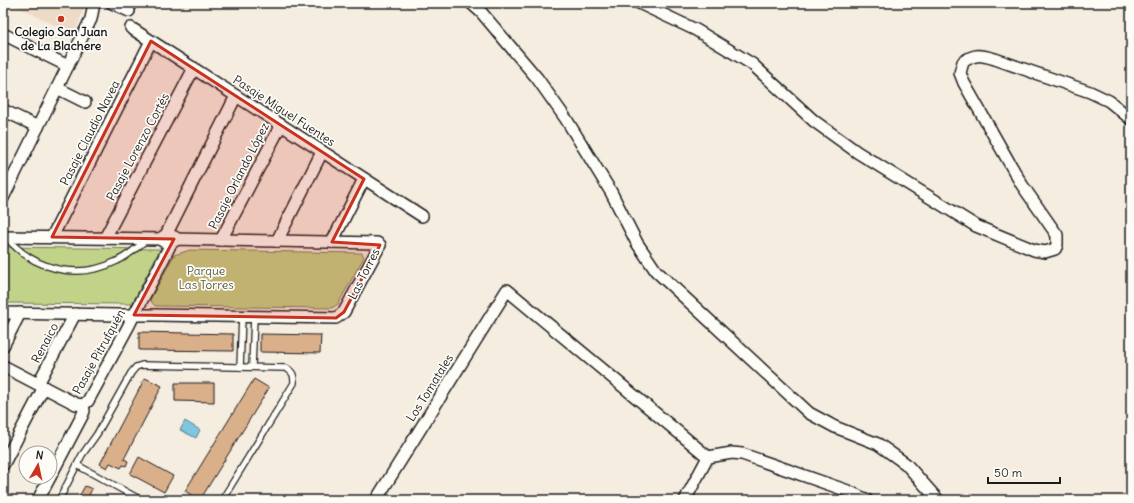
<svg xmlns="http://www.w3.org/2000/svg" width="1134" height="503" viewBox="0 0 1134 503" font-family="Delius,sans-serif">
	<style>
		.built { fill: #eedbc7 }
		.green { fill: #c0d388; stroke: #6e7852 }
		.water { fill: #80c6e1; stroke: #588292 }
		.building { fill: #dab08b; stroke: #1c1c1c }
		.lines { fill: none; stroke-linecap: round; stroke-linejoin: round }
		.lane-casing { stroke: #1c1c1c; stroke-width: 8 }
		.street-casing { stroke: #1c1c1c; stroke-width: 14 }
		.secondary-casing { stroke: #1c1c1c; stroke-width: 19 }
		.lane { stroke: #fdfcf7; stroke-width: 5.5 }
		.street { stroke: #fdfcf7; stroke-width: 11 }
		.secondary { stroke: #fdfcf7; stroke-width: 16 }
		.marked { fill: #c8321e; fill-opacity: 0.2; stroke: #c8321e; stroke-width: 3; stroke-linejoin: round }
		.poi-dot { fill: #c8321e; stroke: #fdfcf7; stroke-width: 1.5 }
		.labels { text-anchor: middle; stroke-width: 3.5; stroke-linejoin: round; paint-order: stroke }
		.poi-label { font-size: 12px; font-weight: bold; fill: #1c1c1c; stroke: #fdfcf7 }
		.street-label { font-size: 12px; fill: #1c1c1c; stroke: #fdfcf7 }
		.park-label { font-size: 12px; fill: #555c42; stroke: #fdfcf7 }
	</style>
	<rect width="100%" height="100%" fill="#f6ede1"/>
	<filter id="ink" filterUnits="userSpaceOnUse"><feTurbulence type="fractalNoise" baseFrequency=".025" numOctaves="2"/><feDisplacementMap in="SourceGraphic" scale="8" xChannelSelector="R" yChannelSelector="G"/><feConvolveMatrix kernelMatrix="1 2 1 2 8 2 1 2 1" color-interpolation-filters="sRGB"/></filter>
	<g filter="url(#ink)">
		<polygon class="built" points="10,3 86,3 74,35"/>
		<g class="green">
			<polygon points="3,247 160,249 132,304 3,303"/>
			<polygon points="190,250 362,253 364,257 338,304 332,308 155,306 150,300 174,255"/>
		</g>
		<polygon class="water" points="185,421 200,430 196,438 180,430"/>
		<g class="building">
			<polygon points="139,332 233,334 233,351 139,350"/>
			<polygon points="260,334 321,335 320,353 260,352"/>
			<polygon points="145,378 162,386 124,459 128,461 126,466 123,465 121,468 110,463 107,468 100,464"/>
			<polygon points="254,379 269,388 200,500 185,491"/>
			<polygon points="175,383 214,383 214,402 175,401"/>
			<polygon points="139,457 173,476 164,492 130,474"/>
			<polygon points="85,486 92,489 89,495 99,500 77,500"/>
		</g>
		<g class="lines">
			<defs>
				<g id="lane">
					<path d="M6 237C34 270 77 281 117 261 128 256 137 248 146 240"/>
					<polyline points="240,367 242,316"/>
					<polyline points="252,367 254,317"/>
					<polyline points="77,465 141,500"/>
					<path d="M59 500 82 455 97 434 131 373 136 367 142 365 286 368C293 372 294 375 294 383L222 500"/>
				</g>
				<g id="street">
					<polyline points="112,3 129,11"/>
					<polyline points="471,3 481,12 537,78 566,119 611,192 637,243 656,271 809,413 835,427 878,444 906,464 938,500"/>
					<path d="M639 3 696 30 752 64 814 121 857 152 976 226 1034 250 1045 252 1055 249 1057 245V235L1022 185 964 83 960 73 963 62C975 53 981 55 995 59L1090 92 1109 101 1131 119"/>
					<polyline points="131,28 422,216"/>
					<polyline points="3,34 68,66"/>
					<polyline points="57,88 85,102"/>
					<polyline points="3,110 38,127"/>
					<polyline points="3,198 86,29 91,19 94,3"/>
					<polyline points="3,237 164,239 236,96"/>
					<polyline points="52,237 151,41"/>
					<polyline points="105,238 194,68"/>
					<polyline points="221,240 281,125"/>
					<polyline points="277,241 322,152"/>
					<polyline points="332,242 364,179"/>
					<path d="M3 313 118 315H154L336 318 344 312 380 245 377 243 173 239C159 269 143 297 128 327L88 401 83 405"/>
					<polyline points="3,346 20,313"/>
					<polyline points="3,366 76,404 83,405"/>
					<polyline points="38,384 75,314"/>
					<polyline points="708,457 732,453 742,454 848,491 867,500"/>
					<polyline points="3,465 44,387"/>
					<polyline points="50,477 82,416 84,411 83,405"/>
					<polyline points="38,500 50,477"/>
					<polyline points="376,500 507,290 708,457"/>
					<polyline points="685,500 708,457"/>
				</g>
				<polyline id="secondary" points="164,239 173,239"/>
			</defs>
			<use href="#lane" class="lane-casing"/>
			<use href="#street" class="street-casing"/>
			<use href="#secondary" class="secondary-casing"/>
			<use href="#lane" class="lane"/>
			<use href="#street" class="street"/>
			<use href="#secondary" class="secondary"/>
		</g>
	</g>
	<path class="marked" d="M151 41 364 179 332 242 380 245 344 312 336 318 134 315 174 239 52 237Z"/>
	<circle class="poi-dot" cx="61" cy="19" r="4"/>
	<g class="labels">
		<g class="poi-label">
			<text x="61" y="36">Colegio San Juan<tspan x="61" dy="14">de La Blachere</tspan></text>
		</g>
		<g class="street-label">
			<text transform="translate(284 111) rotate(33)" y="4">Pasaje Miguel Fuentes</text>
			<text transform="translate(90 133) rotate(-63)" y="4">Pasaje Claudio Navea</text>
			<text transform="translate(138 147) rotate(-62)" y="4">Pasaje Lorenzo Cortés</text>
			<text transform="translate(239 176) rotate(-63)" y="4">Pasaje Orlando López</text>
			<text transform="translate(364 274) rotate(-63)" y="4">Las Torres</text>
			<text transform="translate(45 343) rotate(-62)" y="4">Renaico</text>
			<text transform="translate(99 352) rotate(-61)" y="4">Pasaje Pitrufquén</text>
			<text transform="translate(430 388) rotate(-58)" y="4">Los Tomatales</text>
		</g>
		<g class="park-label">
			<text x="206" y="275">Parque<tspan x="206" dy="14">Las Torres</tspan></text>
		</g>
	</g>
	<rect width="1134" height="503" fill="none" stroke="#fdfcf7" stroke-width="16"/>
	<rect x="8" y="8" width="1118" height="487" fill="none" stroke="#1c1c1c" stroke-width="1.5" filter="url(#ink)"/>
	<g transform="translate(38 465) rotate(9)"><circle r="19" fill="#fdfcf7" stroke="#a3a29f"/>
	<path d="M0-3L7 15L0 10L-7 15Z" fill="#c8321e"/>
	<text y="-6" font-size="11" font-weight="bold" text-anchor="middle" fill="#1c1c1c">N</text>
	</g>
	<path d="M988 477v6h72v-6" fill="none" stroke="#1c1c1c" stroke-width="2"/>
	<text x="994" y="477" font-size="12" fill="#1c1c1c" stroke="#fdfcf7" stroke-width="3" paint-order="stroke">50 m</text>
</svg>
